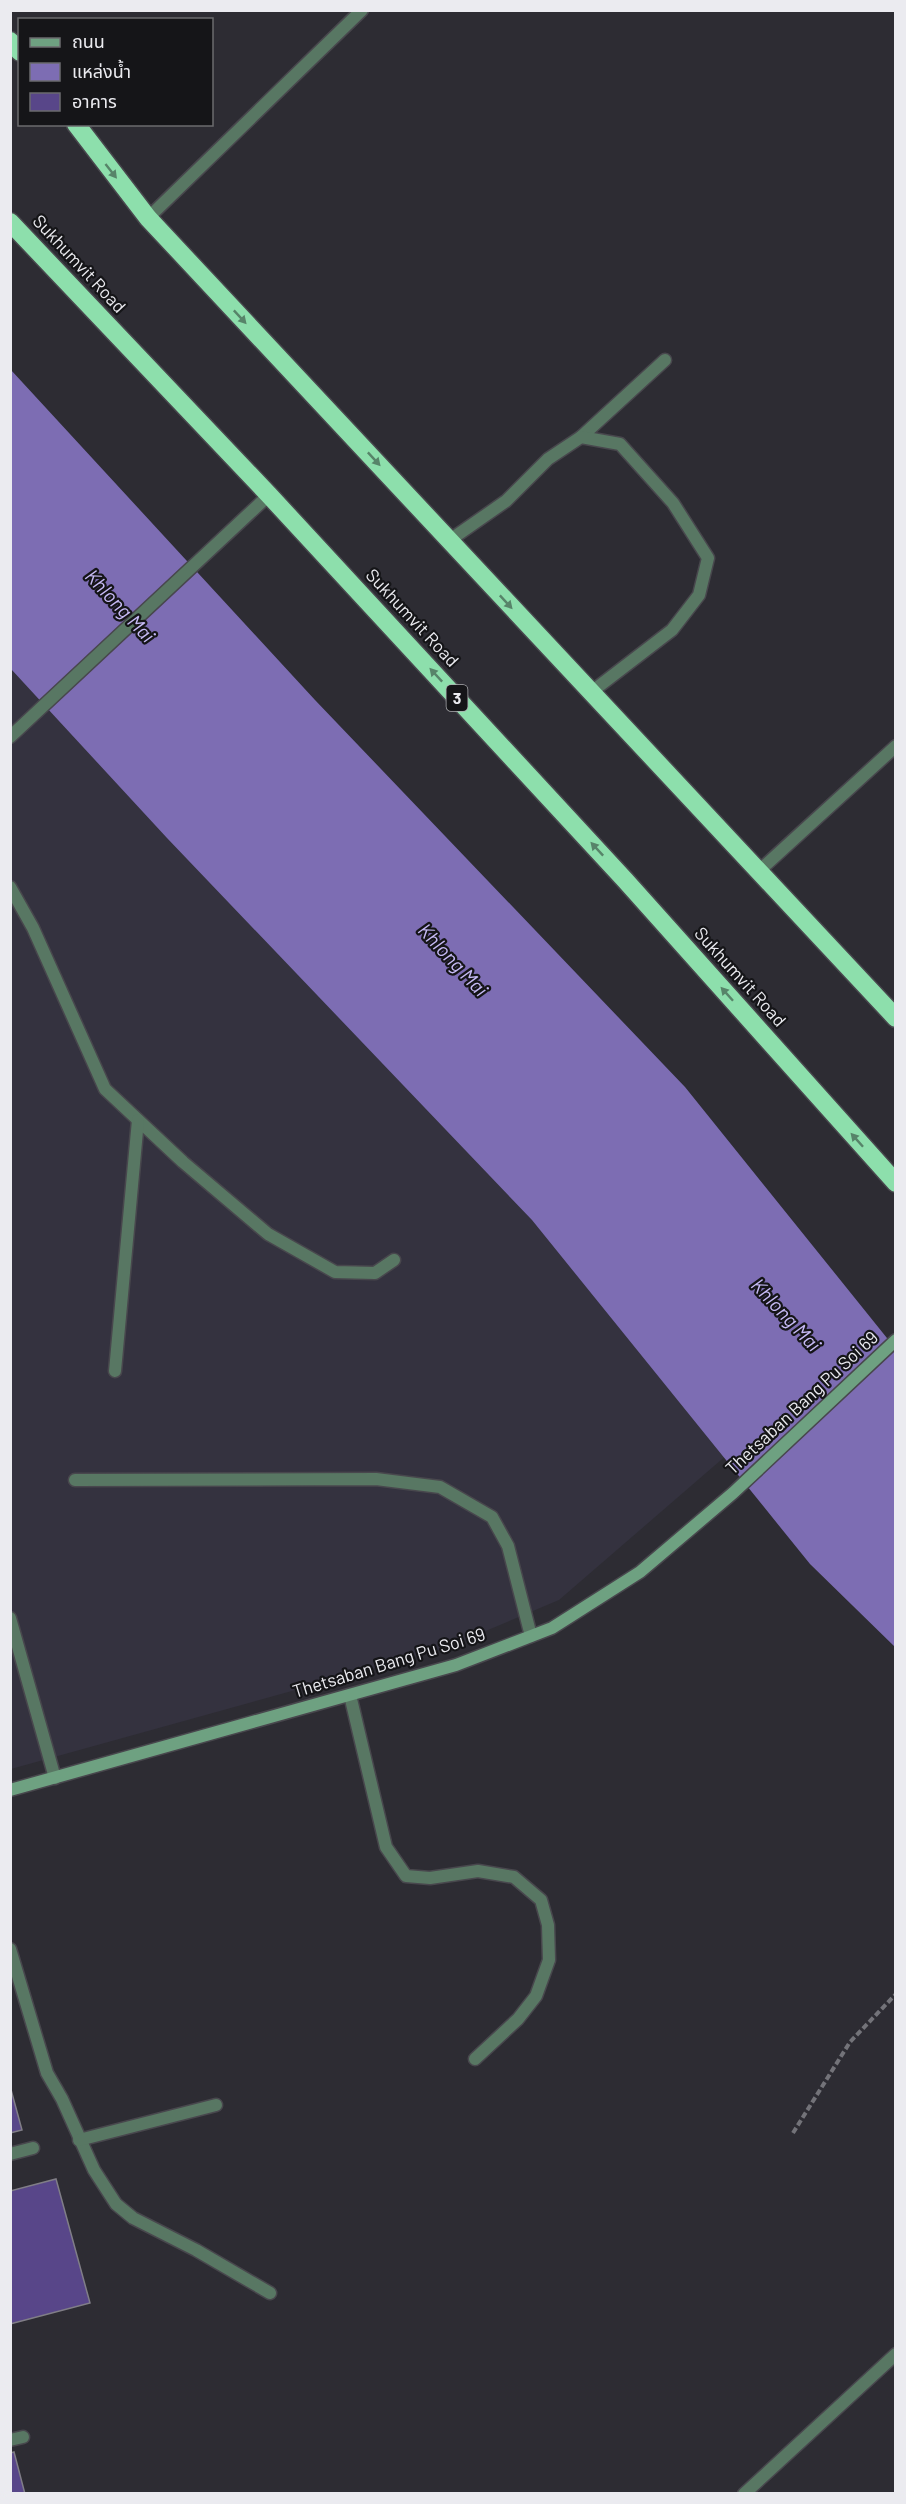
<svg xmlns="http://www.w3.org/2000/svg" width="906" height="2504" viewBox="0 0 906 2504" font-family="Barlow,'Noto Sans Thai',sans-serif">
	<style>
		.built { fill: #34323f }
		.water { fill: #7d6db3 }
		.building { fill: #584689; stroke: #807e87; stroke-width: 1.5 }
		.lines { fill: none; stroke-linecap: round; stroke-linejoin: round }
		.lane-casing { stroke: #48474d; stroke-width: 15 }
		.street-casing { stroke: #48474d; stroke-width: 15 }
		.secondary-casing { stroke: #48474d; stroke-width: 15 }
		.highway-casing { stroke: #48474d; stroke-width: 21 }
		.path { stroke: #737379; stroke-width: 4; stroke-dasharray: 6 3; stroke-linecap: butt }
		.lane { stroke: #587763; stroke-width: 12 }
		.street { stroke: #587763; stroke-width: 12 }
		.secondary { stroke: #6ea181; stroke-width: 12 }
		.highway { stroke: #8ddfac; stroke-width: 18 }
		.oneway { fill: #578469 }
		.labels { text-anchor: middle; stroke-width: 4.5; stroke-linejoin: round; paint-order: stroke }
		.shield { fill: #151518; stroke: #ababaf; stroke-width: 1.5 }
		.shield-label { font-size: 16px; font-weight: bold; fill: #ebebf0 }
		.street-label { font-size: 18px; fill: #ebebf0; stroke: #151518 }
		.water-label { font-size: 20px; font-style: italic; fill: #c6baf5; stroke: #151518 }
	</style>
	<rect width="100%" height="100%" fill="#2d2c33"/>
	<polygon class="built" points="10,668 743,1441 559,1600 443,1649 11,1769"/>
	<polygon class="water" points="11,370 315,700 685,1087 895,1348 895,1647 810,1564 532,1220 167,838 11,669"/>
	<g class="building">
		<polygon points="10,2086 22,2130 10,2133"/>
		<polygon points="56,2179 90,2303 10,2324 10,2191"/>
		<polygon points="14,2452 25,2494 10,2494 10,2453"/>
	</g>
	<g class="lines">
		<defs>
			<g id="lane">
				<polyline points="581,437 665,360"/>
				<polyline points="450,540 506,501 548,459 581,437 620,444 673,503 708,558 699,595 672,630 590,693"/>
				<polyline points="10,737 269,495"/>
				<polyline points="10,887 33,928 105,1089 183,1162 268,1234 335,1272 375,1273 394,1260"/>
				<polyline points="115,1371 138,1120"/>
				<polyline points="75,1480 376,1479 440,1487 492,1517 508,1546 531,1636"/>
				<polyline points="10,1618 55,1778"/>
				<polyline points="350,1695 386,1847 406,1876 430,1878 478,1871 514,1877 541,1900 548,1925 549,1960 536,1996 518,2019 475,2059"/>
				<polyline points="10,1949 47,2073 62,2099 94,2170 116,2204 133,2218 196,2250 270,2293"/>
				<polyline points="79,2140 216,2105"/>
			</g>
			<g id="street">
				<polyline points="148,218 362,10"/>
				<polyline points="759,871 896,746"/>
				<polyline points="10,2154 33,2148"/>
				<polyline points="10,2440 23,2437"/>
				<polyline points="744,2494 896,2354"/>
			</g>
			<polyline id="secondary" points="10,1790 456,1665 552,1628 640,1572 733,1493 896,1340"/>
			<g id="highway">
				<polyline points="10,41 20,52"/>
				<polyline points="76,124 148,218 896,1018"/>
				<polyline points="10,222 269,495 625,880 896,1183"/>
			</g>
		</defs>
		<use href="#lane" class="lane-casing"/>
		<use href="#street" class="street-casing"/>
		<use href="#secondary" class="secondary-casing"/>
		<use href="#highway" class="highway-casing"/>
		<polyline class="path" points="793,2133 850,2042 896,1994"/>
		<use href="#lane" class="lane"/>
		<use href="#street" class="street"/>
		<use href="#secondary" class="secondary"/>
		<use href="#highway" class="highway"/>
	</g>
	<defs><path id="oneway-solid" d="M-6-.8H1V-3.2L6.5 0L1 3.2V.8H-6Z" transform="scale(1.5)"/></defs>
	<g class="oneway">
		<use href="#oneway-solid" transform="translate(111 171) rotate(52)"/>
		<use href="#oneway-solid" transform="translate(240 317) rotate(47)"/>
		<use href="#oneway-solid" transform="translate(374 459) rotate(47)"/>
		<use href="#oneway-solid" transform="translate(506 602) rotate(47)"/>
		<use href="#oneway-solid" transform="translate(436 675) rotate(-133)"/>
		<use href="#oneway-solid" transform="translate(597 849) rotate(-133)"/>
		<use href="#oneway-solid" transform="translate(727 994) rotate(-132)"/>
		<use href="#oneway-solid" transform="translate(857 1140) rotate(-132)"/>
	</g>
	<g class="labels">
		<rect class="shield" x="446.5" y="685" width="21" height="26" rx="4.5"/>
		<g class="shield-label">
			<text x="457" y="704">3</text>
		</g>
		<g class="street-label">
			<text transform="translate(79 264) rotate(47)" y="6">Sukhumvit Road</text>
			<text transform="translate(412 618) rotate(47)" y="6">Sukhumvit Road</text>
			<text transform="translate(740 977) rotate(48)" y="6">Sukhumvit Road</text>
			<text transform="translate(802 1403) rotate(-43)" y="6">Thetsaban Bang Pu Soi 69</text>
			<text transform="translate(389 1663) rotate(-17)" y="6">Thetsaban Bang Pu Soi 69</text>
		</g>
		<g class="water-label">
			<text transform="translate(120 606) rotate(47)" y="7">Khlong Mai</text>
			<text transform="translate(453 960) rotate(47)" y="7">Khlong Mai</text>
			<text transform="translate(786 1315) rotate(47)" y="7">Khlong Mai</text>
		</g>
	</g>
	<rect width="906" height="2504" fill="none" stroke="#ebebf0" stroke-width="24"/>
	<rect x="18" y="18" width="195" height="108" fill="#151518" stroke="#6b6b6e" stroke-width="1.5"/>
	<rect x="30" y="38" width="30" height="9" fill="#6ea181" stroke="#6b6b6e" stroke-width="1.5"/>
	<text x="72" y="48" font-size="18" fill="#ebebf0">ถนน</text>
	<rect x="30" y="63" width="30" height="18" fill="#7d6db3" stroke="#6b6b6e" stroke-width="1.5"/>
	<text x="72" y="78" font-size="18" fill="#ebebf0">แหล่งน้ำ</text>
	<rect x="30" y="93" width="30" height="18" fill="#584689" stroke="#6b6b6e" stroke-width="1.5"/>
	<text x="72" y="108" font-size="18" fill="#ebebf0">อาคาร</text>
</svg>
